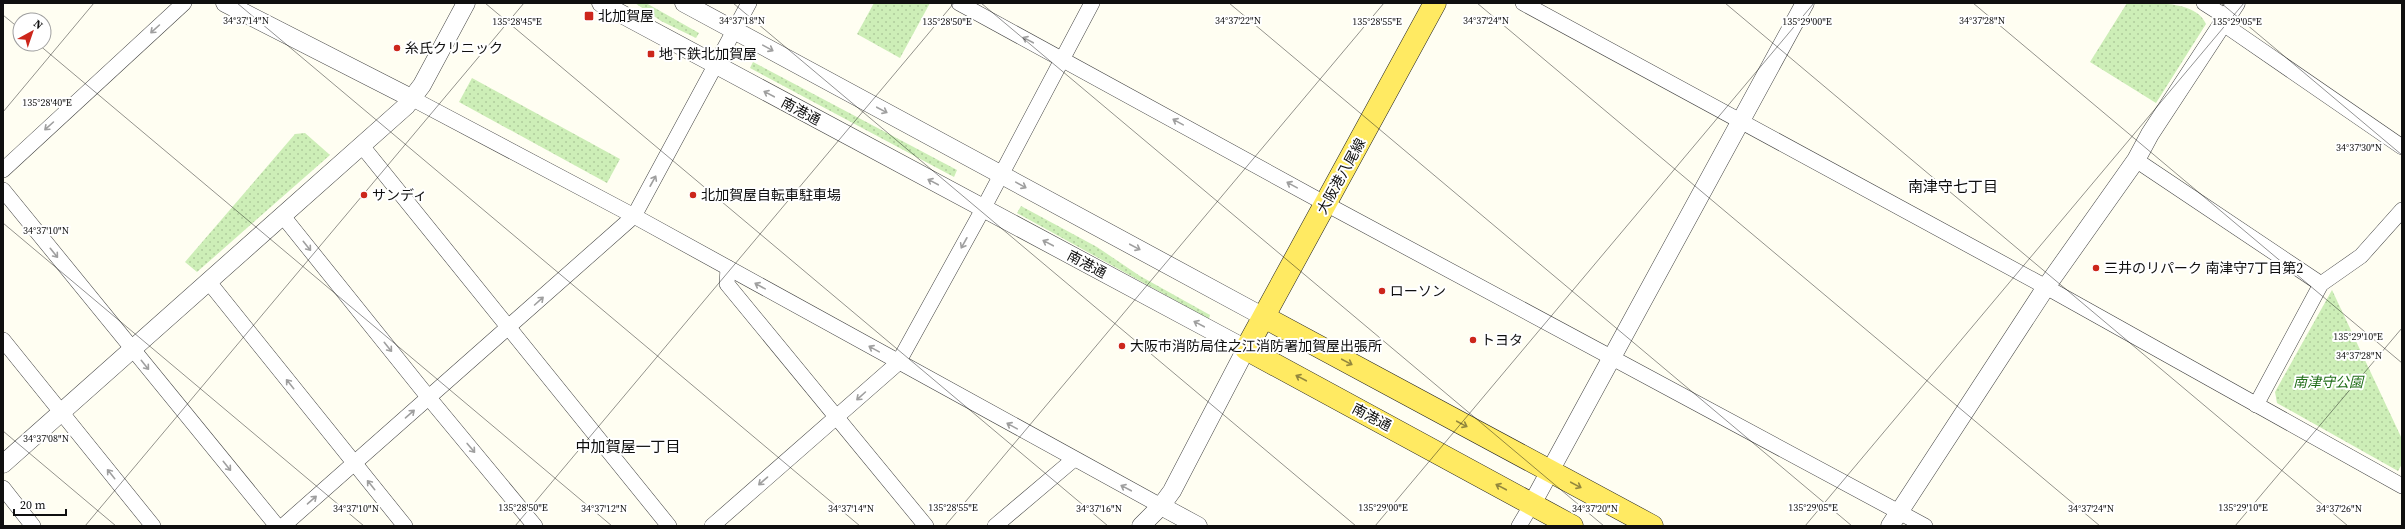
<svg xmlns="http://www.w3.org/2000/svg" width="2405" height="529" viewBox="0 0 2405 529" font-family="'Source Serif 4','Noto Sans JP',serif">
	<style>
		.green { fill: url(#green-dots) }
		.lines { fill: none; stroke-linecap: round; stroke-linejoin: round }
		.minor-casing { stroke: #424242; stroke-width: 16 }
		.tertiary-casing { stroke: #424242; stroke-width: 19 }
		.primary-casing { stroke: #202020; stroke-width: 23 }
		.minor { stroke: #fff; stroke-width: 15 }
		.tertiary { stroke: #fff; stroke-width: 18 }
		.primary { stroke: #ffea62; stroke-width: 22 }
		.oneway { stroke: #9f9f9f }
		.oneway2 { stroke: #93873d }
		.ticks { fill: none; stroke: #0f0f0f; stroke-width: 1; stroke-opacity: 0.45 }
		.poi-dot { fill: #cc261b; stroke: #fff; stroke-width: 1.5 }
		.labels { text-anchor: middle; stroke-width: 4; stroke-linejoin: round; paint-order: stroke }
		.poi-label { font-size: 14px; fill: #0f0f0f; stroke: #fff; text-anchor: start }
		.street-label { font-size: 14px; fill: #0f0f0f; stroke: #fff }
		.park-label { font-size: 14px; font-style: italic; fill: #216e19; stroke: #fff }
		.neighbourhood-label { font-size: 15px; fill: #0f0f0f; stroke: #fff }
		.ticks-label { font-size: 10px; text-anchor: middle; fill: #0f0f0f; stroke: #fff; stroke-width: 4; stroke-linejoin: round; paint-order: stroke }
	</style>
	<defs>
		<pattern id="green-dots" width="8" height="8" patternUnits="userSpaceOnUse"><rect width="8" height="8" fill="#cdeeb7"/><path d="M2 2h.1M6 6h.1" fill="none" stroke="#afcb9c" stroke-width="1.8" stroke-linecap="round"/></pattern>
	</defs>
	<rect width="100%" height="100%" fill="#fffef2"/>
	<g class="green">
		<polygon points="635,3 646,3 699,33 696,38 661,21"/>
		<polygon points="874,3 930,3 900,58 857,34"/>
		<path d="M2127 3C2153 3 2196 0 2206 24L2156 103 2090 62Z"/>
		<polygon points="753,62 957,170 954,177 750,68"/>
		<polygon points="472,78 620,159 607,183 459,102"/>
		<polygon points="305,133 330,155 197,272 185,262 295,134"/>
		<polygon points="1021,206 1097,247 1140,276 1210,315 1209,319 1017,213"/>
		<polygon points="2332,290 2402,439 2402,464 2398,471 2277,403 2275,392"/>
	</g>
	<g class="lines">
		<defs>
			<g id="minor">
				<polyline points="959,3 1326,204 1925,526"/>
				<polyline points="1523,3 2046,287 2402,486"/>
				<polyline points="2204,3 2226,17"/>
				<polyline points="2222,23 2402,147"/>
				<polyline points="413,99 634,216 1161,506"/>
				<polyline points="362,146 669,526"/>
				<polyline points="2136,160 2321,284"/>
				<polyline points="3,170 184,3"/>
				<polyline points="3,190 277,526"/>
				<polyline points="282,215 429,398 535,526"/>
				<polyline points="728,268 727,284 926,526"/>
				<polyline points="208,281 405,526"/>
				<polyline points="3,340 153,526"/>
				<polyline points="2256,405 2321,284 2361,256 2402,210"/>
				<polyline points="3,488 33,526"/>
				<polyline points="283,526 634,216 749,3"/>
				<polyline points="712,526 898,363 983,209 1092,3"/>
				<polyline points="995,526 1073,460"/>
				<polyline points="1519,526 1532,504"/>
			</g>
			<g id="tertiary">
				<polyline points="225,3 413,99"/>
				<polyline points="601,3 1246,349 1172,491 1161,506 1141,526"/>
				<polyline points="684,3 1264,317"/>
				<polyline points="3,464 406,106 422,85 466,3"/>
				<polyline points="1532,504 1805,3"/>
				<polyline points="1161,506 1198,526"/>
				<polyline points="1890,526 2046,287 2136,160 2150,134 2236,3"/>
			</g>
			<g id="primary">
				<polyline points="1435,3 1246,349 1572,526"/>
				<polyline points="1264,317 1652,526"/>
			</g>
		</defs>
		<use href="#minor" class="minor-casing"/>
		<use href="#tertiary" class="tertiary-casing"/>
		<use href="#primary" class="primary-casing"/>
		<use href="#minor" class="minor"/>
		<use href="#tertiary" class="tertiary"/>
		<use href="#primary" class="primary"/>
	</g>
	<defs><path id="oneway-shaft" d="M-6 0H5M1.5-3L5.5 0L1.5 3" fill="none" stroke-width="1.6" stroke-linecap="round" stroke-linejoin="round"/></defs>
	<g class="oneway">
		<use href="#oneway-shaft" transform="translate(155 29) rotate(138)"/>
		<use href="#oneway-shaft" transform="translate(1028 40) rotate(-152)"/>
		<use href="#oneway-shaft" transform="translate(768 48) rotate(29)"/>
		<use href="#oneway-shaft" transform="translate(769 94) rotate(-152)"/>
		<use href="#oneway-shaft" transform="translate(882 110) rotate(28)"/>
		<use href="#oneway-shaft" transform="translate(1178 122) rotate(-151)"/>
		<use href="#oneway-shaft" transform="translate(49 126) rotate(138)"/>
		<use href="#oneway-shaft" transform="translate(653 181) rotate(-61)"/>
		<use href="#oneway-shaft" transform="translate(933 182) rotate(-152)"/>
		<use href="#oneway-shaft" transform="translate(1021 185) rotate(29)"/>
		<use href="#oneway-shaft" transform="translate(1292 185) rotate(-151)"/>
		<use href="#oneway-shaft" transform="translate(964 243) rotate(119)"/>
		<use href="#oneway-shaft" transform="translate(1048 243) rotate(-152)"/>
		<use href="#oneway-shaft" transform="translate(307 246) rotate(51)"/>
		<use href="#oneway-shaft" transform="translate(1135 247) rotate(28)"/>
		<use href="#oneway-shaft" transform="translate(54 253) rotate(51)"/>
		<use href="#oneway-shaft" transform="translate(760 286) rotate(-151)"/>
		<use href="#oneway-shaft" transform="translate(539 301) rotate(-42)"/>
		<use href="#oneway-shaft" transform="translate(1199 324) rotate(-152)"/>
		<use href="#oneway-shaft" transform="translate(388 347) rotate(51)"/>
		<use href="#oneway-shaft" transform="translate(874 349) rotate(-151)"/>
		<use href="#oneway-shaft" transform="translate(145 365) rotate(51)"/>
		<use href="#oneway-shaft" transform="translate(290 384) rotate(-129)"/>
		<use href="#oneway-shaft" transform="translate(861 396) rotate(138)"/>
		<use href="#oneway-shaft" transform="translate(410 414) rotate(-41)"/>
		<use href="#oneway-shaft" transform="translate(1012 426) rotate(-151)"/>
		<use href="#oneway-shaft" transform="translate(471 448) rotate(50)"/>
		<use href="#oneway-shaft" transform="translate(227 466) rotate(51)"/>
		<use href="#oneway-shaft" transform="translate(111 474) rotate(-129)"/>
		<use href="#oneway-shaft" transform="translate(763 481) rotate(139)"/>
		<use href="#oneway-shaft" transform="translate(371 485) rotate(-129)"/>
		<use href="#oneway-shaft" transform="translate(1126 488) rotate(-152)"/>
		<use href="#oneway-shaft" transform="translate(312 500) rotate(-41)"/>
	</g>
	<g class="oneway2">
		<use href="#oneway-shaft" transform="translate(1347 362) rotate(28)"/>
		<use href="#oneway-shaft" transform="translate(1301 378) rotate(-152)"/>
		<use href="#oneway-shaft" transform="translate(1462 424) rotate(28)"/>
		<use href="#oneway-shaft" transform="translate(1576 485) rotate(28)"/>
		<use href="#oneway-shaft" transform="translate(1501 487) rotate(-152)"/>
	</g>
	<path class="ticks" d="M237 3 860 526M485 3 1108 526M733 3 1356 526M981 3 1604 526M1229 3 1852 526M1477 3 2100 526M1725 3 2348 526M1973 3 2402 363M2221 3 2402 155M3 15 20 29M38 44 612 526M3 112 94 3M3 223 364 526M3 431 116 526M85 526 524 3M515 526 954 3M945 526 1384 3M1375 526 1814 3M1805 526 2244 3M2235 526 2402 328"/>
	<g class="poi-dot">
		<rect x="584" y="11" width="10" height="10" rx="2"/>
		<circle cx="397" cy="48" r="4"/>
		<rect x="647" y="50" width="8" height="8" rx="2"/>
		<circle cx="364" cy="195" r="4"/>
		<circle cx="693" cy="195" r="4"/>
		<circle cx="2096" cy="268" r="4"/>
		<circle cx="1382" cy="291" r="4"/>
		<circle cx="1473" cy="340" r="4"/>
		<circle cx="1122" cy="346" r="4"/>
	</g>
	<g class="labels">
		<g class="poi-label">
			<text x="598" y="21">北加賀屋</text>
			<text x="405" y="53">糸氏クリニック</text>
			<text x="659" y="59">地下鉄北加賀屋</text>
			<text x="372" y="200">サンディ</text>
			<text x="701" y="200">北加賀屋自転車駐車場</text>
			<text x="2104" y="273">三井のリパーク 南津守7丁目第2</text>
			<text x="1390" y="296">ローソン</text>
			<text x="1481" y="345">トヨタ</text>
			<text x="1130" y="351">大阪市消防局住之江消防署加賀屋出張所</text>
		</g>
		<g class="street-label">
			<text transform="translate(801 111) rotate(28)" y="5">南港通</text>
			<text transform="translate(1341 176) rotate(-61)" y="5">大阪港八尾線</text>
			<text transform="translate(1087 264) rotate(28)" y="5">南港通</text>
			<text transform="translate(1372 417) rotate(28)" y="5">南港通</text>
		</g>
		<g class="park-label">
			<text x="2328" y="387">南津守公園</text>
		</g>
		<g class="neighbourhood-label">
			<text x="1953" y="192">南津守七丁目</text>
			<text x="628" y="452">中加賀屋一丁目</text>
		</g>
	</g>
	<g class="ticks-label">
		<text x="246" y="24">34°37'14"N</text>
		<text x="742" y="24">34°37'18"N</text>
		<text x="1238" y="24">34°37'22"N</text>
		<text x="1486" y="24">34°37'24"N</text>
		<text x="1982" y="24">34°37'28"N</text>
		<text x="517" y="25">135°28'45"E</text>
		<text x="947" y="25">135°28'50"E</text>
		<text x="1377" y="25">135°28'55"E</text>
		<text x="1807" y="25">135°29'00"E</text>
		<text x="2237" y="25">135°29'05"E</text>
		<text x="47" y="106">135°28'40"E</text>
		<text x="2359" y="151">34°37'30"N</text>
		<text x="46" y="234">34°37'10"N</text>
		<text x="2358" y="340">135°29'10"E</text>
		<text x="2359" y="359">34°37'28"N</text>
		<text x="46" y="442">34°37'08"N</text>
		<text x="523" y="511">135°28'50"E</text>
		<text x="953" y="511">135°28'55"E</text>
		<text x="1383" y="511">135°29'00"E</text>
		<text x="1813" y="511">135°29'05"E</text>
		<text x="2243" y="511">135°29'10"E</text>
		<text x="356" y="512">34°37'10"N</text>
		<text x="604" y="512">34°37'12"N</text>
		<text x="851" y="512">34°37'14"N</text>
		<text x="1099" y="512">34°37'16"N</text>
		<text x="1595" y="512">34°37'20"N</text>
		<text x="2091" y="512">34°37'24"N</text>
		<text x="2339" y="512">34°37'26"N</text>
	</g>
	<rect width="2405" height="529" fill="none" stroke="#0f0f0f" stroke-width="8"/>
	<g transform="translate(32 32) rotate(40)"><circle r="19" fill="#ffffff" stroke="#9f9f9f"/>
	<path d="M0-3L7 15L0 10L-7 15Z" fill="#cc261b"/>
	<text y="-6" font-size="11" font-weight="bold" text-anchor="middle" fill="#0f0f0f">N</text>
	</g>
	<path d="M14 509v6h52v-6" fill="none" stroke="#0f0f0f" stroke-width="2"/>
	<text x="20" y="509" font-size="12" fill="#0f0f0f" stroke="#ffffff" stroke-width="3" paint-order="stroke">20 m</text>
</svg>
